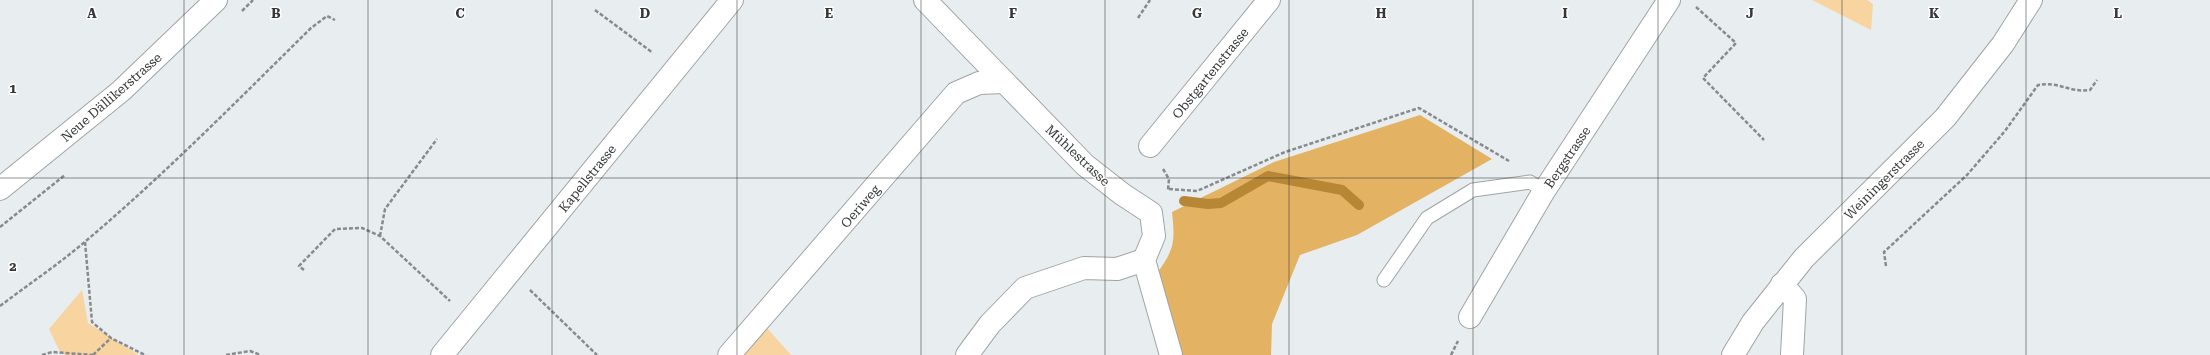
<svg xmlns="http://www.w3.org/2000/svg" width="2210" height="355" viewBox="0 0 2210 355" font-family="'Roboto Serif',serif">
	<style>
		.green { fill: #f7d4a0 }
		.forest { fill: #e4b263 }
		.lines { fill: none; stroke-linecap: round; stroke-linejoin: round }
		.stream { stroke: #b88736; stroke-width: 10 }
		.service-casing { stroke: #a0a4a6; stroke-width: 15 }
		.minor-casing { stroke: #a0a4a6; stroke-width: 24 }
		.tertiary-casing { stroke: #a0a4a6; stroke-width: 24 }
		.path { stroke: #888b8d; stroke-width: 2.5; stroke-dasharray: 4 2; stroke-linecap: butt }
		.service { stroke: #fff; stroke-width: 13 }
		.minor { stroke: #fff; stroke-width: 22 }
		.tertiary { stroke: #fff; stroke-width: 22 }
		.grid { fill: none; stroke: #353738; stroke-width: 1; stroke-opacity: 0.55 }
		.labels { text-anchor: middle; stroke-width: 3; stroke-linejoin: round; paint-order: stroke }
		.street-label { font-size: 13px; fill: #353738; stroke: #fff }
		.grid-label { font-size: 13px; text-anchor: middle; font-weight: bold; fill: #353738; stroke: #fff; stroke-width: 3; stroke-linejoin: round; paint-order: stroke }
	</style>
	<rect width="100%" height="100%" fill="#e8edef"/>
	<g class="green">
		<polygon points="1812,0 1867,0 1873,4 1871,30"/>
		<polygon points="82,290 88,323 139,355 65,355 59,350 49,329"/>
		<polygon points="767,328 791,355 742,355"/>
	</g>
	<path class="forest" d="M1420 115 1492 159 1357 235 1300 255 1272 324 1271 355H1178L1157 273C1175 249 1175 241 1172 212L1274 162Z"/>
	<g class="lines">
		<polyline class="stream" points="1184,201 1208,204 1221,203 1268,176 1342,190 1359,205"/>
		<defs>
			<polyline id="service" points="1384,280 1427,218 1473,190 1530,182 1544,191"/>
			<g id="minor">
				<polyline points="925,0 1085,165 1122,194 1151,213 1154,236 1144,260 1171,355"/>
				<polyline points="1150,146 1269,0"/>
				<polyline points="1782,284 1795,299 1792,355"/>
				<polyline points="1470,317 1544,191 1669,0"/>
				<polyline points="442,355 732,0"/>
				<polyline points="729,355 956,93 979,83 1004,82"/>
				<polyline points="967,355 990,324 1025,288 1084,268 1117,269 1144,260"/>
			</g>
			<g id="tertiary">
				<polyline points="0,189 121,91 216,0"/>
				<polyline points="1733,355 1753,322 1804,258 1945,118 2003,44 2031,0"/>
			</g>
		</defs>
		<use href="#service" class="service-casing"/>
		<use href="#minor" class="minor-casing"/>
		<use href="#tertiary" class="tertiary-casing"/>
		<g class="path">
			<polyline points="1696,7 1736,43 1703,78 1764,140"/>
			<polyline points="595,10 653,53"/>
			<polyline points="242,11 253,0"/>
			<polyline points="1138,18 1150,0"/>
			<polyline points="1163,169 1169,179 1168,190"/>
			<polyline points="1169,189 1197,191 1285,152 1419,108 1509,161"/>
			<polyline points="0,227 65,175"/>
			<polyline points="380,236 385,209 437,139"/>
			<polyline points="85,242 92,322 111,338 145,355"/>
			<path d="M1886 266 1884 252 1967 175 2005 131 2038 85C2059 81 2070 93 2090 90L2097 80"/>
			<polyline points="304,270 299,266 335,229 362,228 380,236 450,301"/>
			<polyline points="530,290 597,355"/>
			<path d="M0 306C29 284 59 264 87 240 165 174 238 100 311 28L327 16 335 20"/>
			<polyline points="42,355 52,352 93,355"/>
			<polyline points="93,355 111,338"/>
			<polyline points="226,355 250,351 261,355"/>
			<polyline points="1451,355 1458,341"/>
		</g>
		<use href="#service" class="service"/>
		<use href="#minor" class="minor"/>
		<use href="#tertiary" class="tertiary"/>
	</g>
	<path class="grid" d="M184 0V355M368 0V355M552 0V355M737 0V355M921 0V355M1105 0V355M1289 0V355M1473 0V355M1658 0V355M1842 0V355M2026 0V355M0 178H2210"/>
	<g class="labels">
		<g class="street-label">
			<text transform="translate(1210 73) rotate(-51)" y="5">Obstgartenstrasse</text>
			<text transform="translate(111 97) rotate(-41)" y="5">Neue Dällikerstrasse</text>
			<text transform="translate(1078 155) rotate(43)" y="5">Mühlestrasse</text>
			<text transform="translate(1567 157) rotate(-56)" y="5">Bergstrasse</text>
			<text transform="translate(587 178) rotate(-51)" y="5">Kapellstrasse</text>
			<text transform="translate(1884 179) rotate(-45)" y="5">Weiningerstrasse</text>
			<text transform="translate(860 206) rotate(-49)" y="5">Oeriweg</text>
		</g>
	</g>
	<g class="grid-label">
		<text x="92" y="18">A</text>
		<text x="276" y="18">B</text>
		<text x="460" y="18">C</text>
		<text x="645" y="18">D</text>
		<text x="829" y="18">E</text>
		<text x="1013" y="18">F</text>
		<text x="1197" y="18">G</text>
		<text x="1381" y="18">H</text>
		<text x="1565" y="18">I</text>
		<text x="1750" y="18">J</text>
		<text x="1934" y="18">K</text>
		<text x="2118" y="18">L</text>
		<text x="13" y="93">1</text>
		<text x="13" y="271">2</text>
	</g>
</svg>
